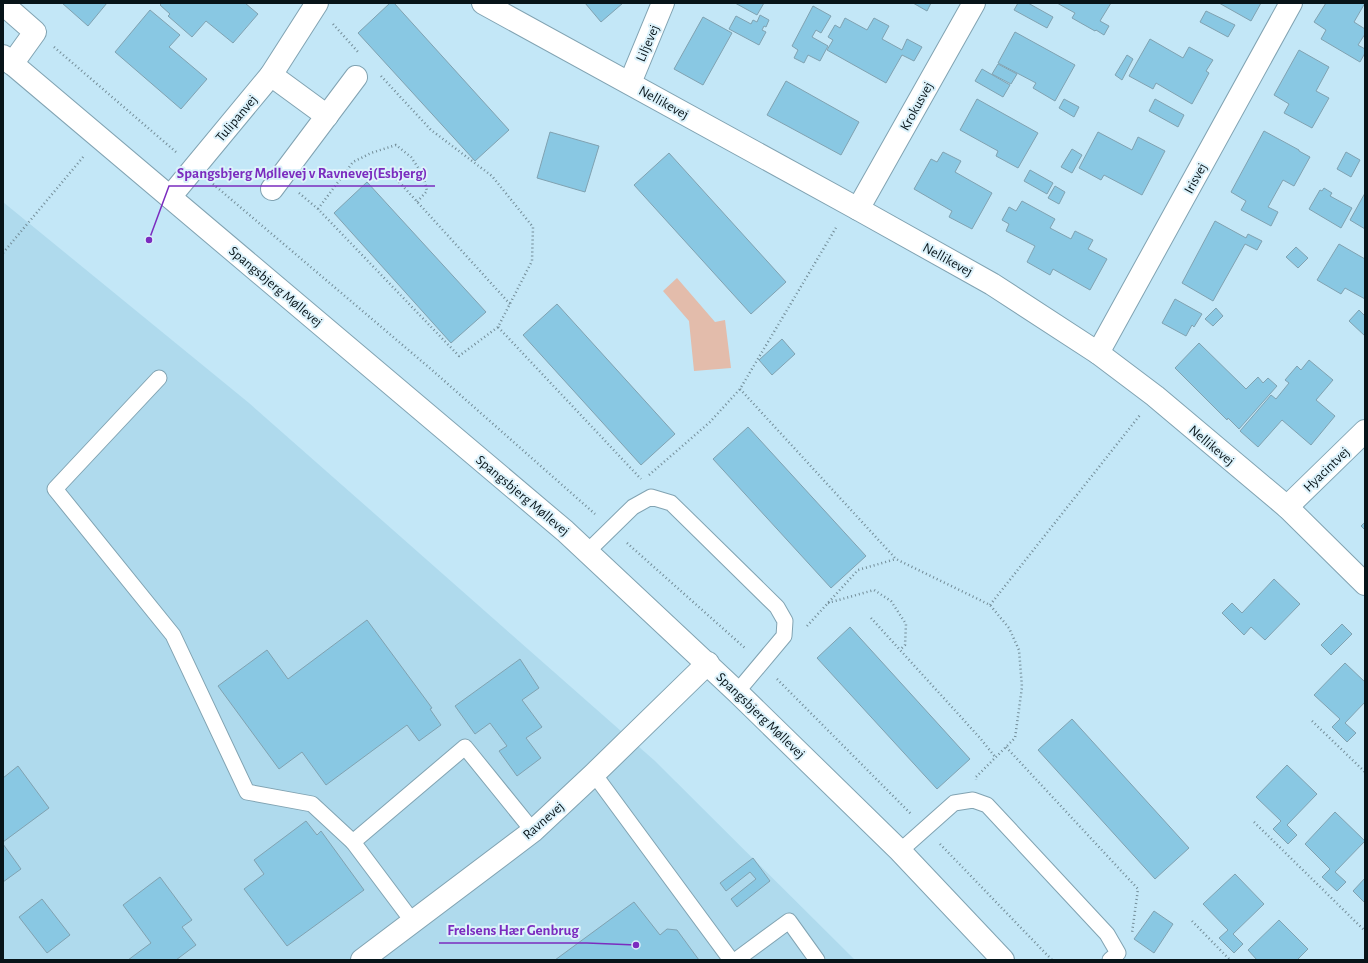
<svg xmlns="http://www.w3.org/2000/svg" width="1368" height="963" viewBox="0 0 1368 963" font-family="'Alegreya Sans',sans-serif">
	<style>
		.built { fill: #afdaed }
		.green { fill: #e3bcab }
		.building { fill: #89c8e3; stroke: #80a2b1 }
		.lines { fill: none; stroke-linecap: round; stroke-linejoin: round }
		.service-casing { stroke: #81a3b2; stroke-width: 17 }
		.minor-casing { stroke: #81a3b2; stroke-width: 24 }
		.tertiary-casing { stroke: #81a3b2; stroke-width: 24 }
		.path { stroke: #728c97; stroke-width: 2.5; stroke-dasharray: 1 3; stroke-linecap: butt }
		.service { stroke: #fff; stroke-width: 15 }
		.minor { stroke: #fff; stroke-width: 22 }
		.tertiary { stroke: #fff; stroke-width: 22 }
		.labels { text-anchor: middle; stroke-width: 4; stroke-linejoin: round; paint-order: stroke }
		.street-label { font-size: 14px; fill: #071419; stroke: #dcf2fb }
		.leader { fill: none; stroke: #7b2cbf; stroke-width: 1.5 }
		.callout-dot { fill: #7b2cbf; stroke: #dcf2fb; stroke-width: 1.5 }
		.callout-label { font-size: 15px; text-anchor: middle; font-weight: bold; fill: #7b2cbf; stroke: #dcf2fb; stroke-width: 4; stroke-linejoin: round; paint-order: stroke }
	</style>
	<rect width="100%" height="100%" fill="#c3e7f7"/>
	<polygon class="built" points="3,202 249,403 655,761 855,960 3,960"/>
	<polygon class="green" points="677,278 715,322 725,320 731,368 694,371 689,321 663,291"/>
	<g class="building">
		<polygon points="62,3 107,3 88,26"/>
		<polygon points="162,3 245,3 258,14 233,43 206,21 192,37 168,16 170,14 160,5"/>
		<polygon points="390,3 394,3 509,130 475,161 358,33"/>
		<polygon points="585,3 623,3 601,22"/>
		<polygon points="735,3 764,3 757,15"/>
		<polygon points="913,3 931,3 927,11"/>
		<polygon points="1018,3 1028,3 1053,17 1047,28 1014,10"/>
		<polygon points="1057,3 1111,3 1100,21 1109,26 1104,35 1096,30 1095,31 1072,18 1075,13"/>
		<polygon points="1219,3 1261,3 1251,21"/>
		<polygon points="1326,3 1365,3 1354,22 1365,29 1365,34 1358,45 1365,49 1365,53 1360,62 1321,39 1326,30 1314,22"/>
		<polygon points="813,6 831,16 821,33 816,30 812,37 828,46 820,61 808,55 804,63 794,58 798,50 792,46"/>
		<polygon points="150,10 180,35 169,47 207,79 181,109 115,52"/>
		<polygon points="1206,11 1235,25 1228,37 1200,22"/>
		<polygon points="760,15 769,20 766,27 764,26 762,30 766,32 759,45 729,29 736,16 751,24 753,20 757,22"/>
		<polygon points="703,17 732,33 703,85 674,69"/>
		<polygon points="845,18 867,30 874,18 889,26 882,39 902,50 907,39 922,47 914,61 902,55 886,83 827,50 833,40 828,37 835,25 840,28"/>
		<polygon points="1015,32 1075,65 1055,101 1033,88 1036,83 998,63"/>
		<polygon points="1150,39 1183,58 1189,47 1213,60 1206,71 1209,73 1192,104 1156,83 1153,89 1129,76"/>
		<polygon points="1299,50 1329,67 1316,91 1329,98 1312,128 1284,113 1289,104 1274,95"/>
		<polygon points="1127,55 1133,59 1122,80 1115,75"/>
		<polygon points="998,64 1017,74 1011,84 992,74"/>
		<polygon points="982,69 1010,85 1003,97 975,81"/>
		<polygon points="786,81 859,122 841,155 767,115"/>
		<polygon points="977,99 1038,133 1018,168 996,156 998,151 960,130"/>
		<polygon points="1064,99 1079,107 1074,117 1059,108"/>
		<polygon points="1155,99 1184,115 1178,127 1149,111"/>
		<polygon points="1264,131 1299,150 1299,151 1310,157 1294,186 1283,180 1268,207 1278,212 1271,226 1241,210 1246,201 1231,192"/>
		<polygon points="550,132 599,146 585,192 537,178"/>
		<polygon points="1098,132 1132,150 1138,137 1165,151 1142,195 1104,175 1101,180 1079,168"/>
		<polygon points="1072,149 1082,155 1072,173 1061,167"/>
		<polygon points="943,152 961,161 955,172 992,193 972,229 949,217 952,211 914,189 931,159 937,162"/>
		<polygon points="1346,152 1360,160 1351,177 1337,169"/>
		<polygon points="669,153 786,282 751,314 634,185"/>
		<polygon points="1030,170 1053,183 1047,194 1024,181"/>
		<polygon points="367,182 486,312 451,343 334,213"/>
		<polygon points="1055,186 1065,192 1059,204 1048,198"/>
		<polygon points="1324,188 1332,193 1330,196 1352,208 1341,228 1309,209 1320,190 1322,191"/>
		<polygon points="1365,193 1365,229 1350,220"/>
		<polygon points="1022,201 1055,219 1050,228 1071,239 1075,231 1093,240 1088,249 1107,259 1090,290 1053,269 1050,275 1027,262 1035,246 1006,231 1009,224 1002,220 1009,207 1016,211"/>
		<polygon points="1215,221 1246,238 1248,234 1262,241 1257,250 1245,244 1213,301 1182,283"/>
		<polygon points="1339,244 1365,259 1365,299 1345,288 1341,294 1317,280"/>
		<polygon points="1296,247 1308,258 1298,268 1286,257"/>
		<polygon points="1175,299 1202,314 1194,327 1192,325 1186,336 1162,323"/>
		<polygon points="557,304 675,434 641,465 523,335"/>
		<polygon points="1216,308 1223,316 1213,326 1205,319"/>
		<polygon points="1359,310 1365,316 1365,336 1349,321"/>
		<polygon points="782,339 795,354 772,375 759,360"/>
		<polygon points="1199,343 1246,389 1258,377 1263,383 1268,378 1277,386 1239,429 1228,418 1227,420 1175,368"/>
		<polygon points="1309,360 1333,380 1316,400 1335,416 1311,445 1282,420 1258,447 1240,431 1271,395 1276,399 1289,383 1285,380 1297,366 1301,370"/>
		<polygon points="748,427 866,556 831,588 713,459"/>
		<polygon points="1365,522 1365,530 1361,526"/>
		<polygon points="1274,579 1300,604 1265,640 1251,627 1244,635 1222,613 1232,603 1242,613"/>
		<polygon points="367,620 432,708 430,709 441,725 419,741 407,725 326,785 302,752 279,769 218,686 267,650 288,679"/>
		<polygon points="1342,624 1352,634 1331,655 1321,645"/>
		<polygon points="850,627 970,759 937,789 817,658"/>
		<polygon points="520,659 539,688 522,700 542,727 526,738 541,758 517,776 499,751 507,746 490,723 475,734 455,706"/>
		<polygon points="1345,663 1365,682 1365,702 1345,723 1356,733 1347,742 1332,727 1340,719 1314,695"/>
		<polygon points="1072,719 1189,848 1155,879 1038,750"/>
		<polygon points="1287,765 1317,794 1287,825 1297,835 1288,844 1273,829 1281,821 1256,797"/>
		<polygon points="18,766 49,808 3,842 3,778"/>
		<polygon points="1335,812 1365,841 1335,872 1346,882 1337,891 1322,877 1330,869 1305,844"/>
		<polygon points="306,821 317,835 321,831 364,890 287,946 244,889 264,874 254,860"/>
		<polygon points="3,844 21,869 3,882"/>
		<polygon points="753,858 770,881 737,907 731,899 756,879 750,872 726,891 720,883"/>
		<polygon points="1235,874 1264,904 1233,934 1243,944 1234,953 1219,938 1228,930 1203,904"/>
		<polygon points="160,877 192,920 182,927 196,945 176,960 128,960 151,943 123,905"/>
		<polygon points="1365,878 1365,903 1353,891"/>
		<polygon points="42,899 70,935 47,953 19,917"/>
		<polygon points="634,902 660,935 667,929 677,930 699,960 555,960"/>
		<polygon points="1154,911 1173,924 1154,953 1134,939"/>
		<polygon points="1279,920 1308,949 1297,960 1257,960 1248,950"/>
	</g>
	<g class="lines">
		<defs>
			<g id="service">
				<polyline points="159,378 55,489 173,635 247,792 312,804 353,842"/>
				<polyline points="587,552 633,507 651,497 671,503 777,607 785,621 784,636 737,692"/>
				<polyline points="594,774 731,960"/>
				<polyline points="900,851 954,803 973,800 987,805 1107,934 1118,953 1110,960"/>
				<polyline points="413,922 353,842 465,747 533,831"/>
				<polyline points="736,960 789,921 817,960"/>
			</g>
			<g id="minor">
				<polyline points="483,3 858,209 992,284 1098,353 1155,396 1287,507 1365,584"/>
				<polyline points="3,4 35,32 12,64"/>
				<polyline points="271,75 327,116"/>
				<polyline points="630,83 663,3"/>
				<polyline points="272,189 356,77"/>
				<polyline points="170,197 271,75 317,3"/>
				<polyline points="858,209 974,3"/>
				<polyline points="1098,353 1291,3"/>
				<polyline points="1287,507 1365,431"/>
				<polyline points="362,960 533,831 594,774 708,663"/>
			</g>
			<polyline id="tertiary" points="3,56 565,531 737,692 900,851 1003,960"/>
		</defs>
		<use href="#service" class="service-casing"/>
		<use href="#minor" class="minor-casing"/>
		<use href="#tertiary" class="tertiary-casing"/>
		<g class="path">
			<polyline points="333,24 359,53"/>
			<polyline points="54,47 176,152"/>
			<polyline points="381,76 431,130 492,176 533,227 532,261 498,327 641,479"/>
			<polyline points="391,173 510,304"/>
			<polyline points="213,184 432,370 595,514"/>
			<polyline points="299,193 318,209 459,356 498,327"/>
			<polyline points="318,209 353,162 371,153 396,145 411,157 423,175 427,191 417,202"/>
			<polyline points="3,253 84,156"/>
			<polyline points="740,389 896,559 990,605 1009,628 1019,650 1022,687 1015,738 976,777 976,780"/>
			<polyline points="649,475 710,422 740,389 837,226"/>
			<polyline points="627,543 746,649"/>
			<polyline points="828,603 874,590 891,601 906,624 905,645 900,650"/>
			<polyline points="990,605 1140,415"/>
			<polyline points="871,618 980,738 996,758"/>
			<polyline points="807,626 858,570 896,559"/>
			<polyline points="777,679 911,814"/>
			<polyline points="1312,721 1365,772"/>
			<polyline points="1006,747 1138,889 1132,933"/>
			<polyline points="1254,822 1365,931"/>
			<polyline points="940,844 1052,960"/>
			<polyline points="1192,921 1230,960"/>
		</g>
		<use href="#service" class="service"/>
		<use href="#minor" class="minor"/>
		<use href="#tertiary" class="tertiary"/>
	</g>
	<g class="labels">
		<g class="street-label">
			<text transform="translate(647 43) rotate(-67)" y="5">Liljevej</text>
			<text transform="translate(664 102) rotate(29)" y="5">Nellikevej</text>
			<text transform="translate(916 106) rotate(-61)" y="5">Krokusvej</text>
			<text transform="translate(236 118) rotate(-50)" y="5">Tulipanvej</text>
			<text transform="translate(1195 178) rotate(-61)" y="5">Irisvej</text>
			<text transform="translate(948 259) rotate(29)" y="5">Nellikevej</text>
			<text transform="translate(276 286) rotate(40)" y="5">Spangsbjerg Møllevej</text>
			<text transform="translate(1212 445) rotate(40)" y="5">Nellikevej</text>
			<text transform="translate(1326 469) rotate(-44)" y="5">Hyacintvej</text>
			<text transform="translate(523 495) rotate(40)" y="5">Spangsbjerg Møllevej</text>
			<text transform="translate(761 715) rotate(44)" y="5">Spangsbjerg Møllevej</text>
			<text transform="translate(543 820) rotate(-41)" y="5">Ravnevej</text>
		</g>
	</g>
	<path class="leader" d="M149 240L169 186H435M636 945L587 943H439"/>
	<g class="callout-dot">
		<circle cx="149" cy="240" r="4"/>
		<circle cx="636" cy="945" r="4"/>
	</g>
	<g class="callout-label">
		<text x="302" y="178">Spangsbjerg Møllevej v Ravnevej(Esbjerg)</text>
		<text x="513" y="935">Frelsens Hær Genbrug</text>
	</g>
	<rect width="1368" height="963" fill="none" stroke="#071419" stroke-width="8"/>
</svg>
